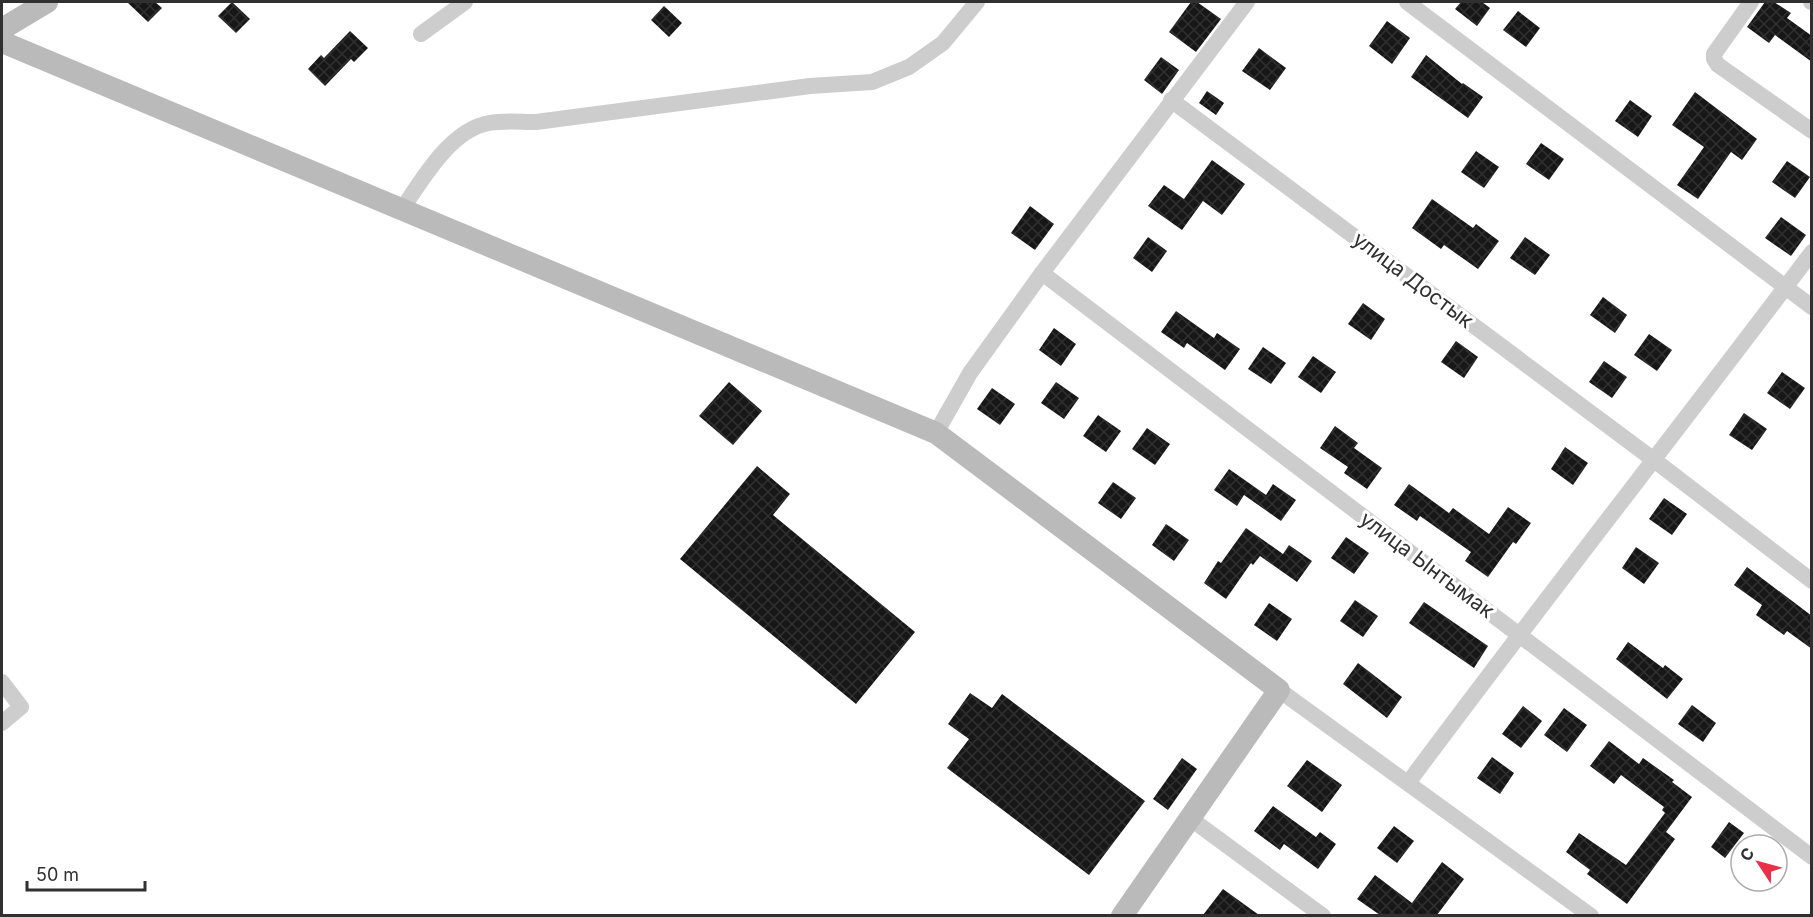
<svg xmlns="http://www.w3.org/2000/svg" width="1813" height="917" viewBox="0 0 1813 917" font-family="Inter,sans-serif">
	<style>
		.building { fill: url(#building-cross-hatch) }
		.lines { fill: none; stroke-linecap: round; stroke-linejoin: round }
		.street { stroke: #cdcdcd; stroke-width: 16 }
		.secondary { stroke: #bababa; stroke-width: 22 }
		.labels { text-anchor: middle; stroke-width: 6; stroke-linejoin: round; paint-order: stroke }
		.street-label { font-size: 21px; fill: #303030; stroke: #fff }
	</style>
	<defs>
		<pattern id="building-cross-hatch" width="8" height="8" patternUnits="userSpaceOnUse" patternTransform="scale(1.5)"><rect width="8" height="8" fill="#171717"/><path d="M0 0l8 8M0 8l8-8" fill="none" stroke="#303030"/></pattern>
	</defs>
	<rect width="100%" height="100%" fill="#fff"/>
	<g class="building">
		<polygon points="127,2 155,2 162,8 148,22"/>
		<polygon points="232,2 250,19 236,33 218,16"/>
		<polygon points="1191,2 1197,2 1221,19 1196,52 1169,32"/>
		<polygon points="1461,2 1482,2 1490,8 1477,26 1455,9"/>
		<polygon points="1765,2 1774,2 1791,13 1787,18 1812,36 1812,62 1775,35 1769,43 1747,27"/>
		<polygon points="664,6 682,23 669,37 651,20"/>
		<polygon points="1518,11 1540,28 1526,47 1503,30"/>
		<polygon points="1387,21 1410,38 1392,64 1369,46"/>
		<polygon points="350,31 368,48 354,62 351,59 325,86 308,69 321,55 324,58"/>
		<polygon points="1259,48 1286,68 1270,90 1242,71"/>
		<polygon points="1426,55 1462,84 1463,83 1483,97 1468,118 1411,77"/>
		<polygon points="1161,57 1179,70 1162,94 1144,80"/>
		<polygon points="1207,91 1224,103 1216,115 1199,103"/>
		<polygon points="1695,92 1757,139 1742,160 1731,152 1698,199 1677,185 1704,147 1672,125"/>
		<polygon points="1630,100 1652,116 1638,137 1615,121"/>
		<polygon points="1541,143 1564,159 1549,180 1526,164"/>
		<polygon points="1476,151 1499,167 1484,188 1461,172"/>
		<polygon points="1212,160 1245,184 1222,215 1203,201 1182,230 1148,206 1164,185 1184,199"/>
		<polygon points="1787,161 1810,177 1795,198 1772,182"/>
		<polygon points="1432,199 1473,228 1476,224 1499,241 1478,269 1444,245 1441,249 1412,228"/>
		<polygon points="1030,206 1054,224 1035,250 1011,233"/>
		<polygon points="1781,217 1806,235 1791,256 1765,238"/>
		<polygon points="1148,237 1167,251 1152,272 1133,258"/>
		<polygon points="1525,237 1550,255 1535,275 1510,258"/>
		<polygon points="1603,297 1627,315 1615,333 1590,315"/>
		<polygon points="1363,303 1385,319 1371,340 1348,324"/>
		<polygon points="1176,311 1214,338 1217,333 1240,349 1225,370 1187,343 1184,348 1161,332"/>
		<polygon points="1054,328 1076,344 1061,366 1039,350"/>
		<polygon points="1649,334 1672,350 1657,371 1634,355"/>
		<polygon points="1456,341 1478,357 1464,378 1441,362"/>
		<polygon points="1263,347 1286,363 1271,384 1248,369"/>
		<polygon points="1313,356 1336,372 1321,393 1298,377"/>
		<polygon points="1604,361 1627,377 1612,398 1589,382"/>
		<polygon points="1782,372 1805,388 1790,409 1767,393"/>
		<polygon points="729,382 762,411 733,445 699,416"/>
		<polygon points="1056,382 1079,398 1064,419 1041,403"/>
		<polygon points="992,388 1015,404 1000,425 977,409"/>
		<polygon points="1744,413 1767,429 1752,450 1729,435"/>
		<polygon points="1098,415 1121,431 1106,452 1083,436"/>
		<polygon points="1335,426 1358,443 1354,448 1382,468 1367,489 1344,473 1348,467 1320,448"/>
		<polygon points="1147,428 1170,444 1155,465 1132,449"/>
		<polygon points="1565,447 1588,463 1573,485 1551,469"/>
		<polygon points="757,466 790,494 773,515 915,632 856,704 680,559"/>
		<polygon points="1229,469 1266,495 1273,484 1296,500 1281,521 1244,495 1237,506 1214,490"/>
		<polygon points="1113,482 1136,498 1121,519 1098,503"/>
		<polygon points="1409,484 1449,513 1453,508 1489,534 1508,507 1531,523 1516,544 1513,542 1488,577 1465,561 1471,552 1420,516 1417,521 1394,505"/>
		<polygon points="1664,498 1687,514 1672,535 1649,519"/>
		<polygon points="1166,524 1189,540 1174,561 1152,545"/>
		<polygon points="1246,528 1283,554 1289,545 1312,561 1297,582 1260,556 1253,565 1251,563 1226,599 1204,583 1218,561 1221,563"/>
		<polygon points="1346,537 1369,553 1354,574 1331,558"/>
		<polygon points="1636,547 1659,563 1644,584 1622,568"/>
		<polygon points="1747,567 1812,616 1812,649 1787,631 1784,635 1756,615 1762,605 1734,585"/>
		<polygon points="1355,600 1378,616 1363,637 1340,621"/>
		<polygon points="1424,602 1488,646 1474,668 1409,623"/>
		<polygon points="1269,603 1292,619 1277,641 1254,625"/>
		<polygon points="1628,642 1663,668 1665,665 1683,679 1667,699 1616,659"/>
		<polygon points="1358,663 1402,697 1387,718 1343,684"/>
		<polygon points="970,693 992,708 1002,694 1145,801 1089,875 947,768 969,739 948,724"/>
		<polygon points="1692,705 1716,723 1703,742 1678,724"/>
		<polygon points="1523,706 1542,721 1521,748 1502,734"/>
		<polygon points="1564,708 1587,725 1567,752 1544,735"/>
		<polygon points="1609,741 1639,764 1643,758 1674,780 1672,782 1692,797 1666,832 1675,839 1627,904 1587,874 1590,870 1566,852 1579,833 1626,865 1665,813 1662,810 1664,807 1621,775 1614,784 1590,766"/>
		<polygon points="1492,757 1514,773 1500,794 1477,778"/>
		<polygon points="1182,758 1197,769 1168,810 1153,799"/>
		<polygon points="1307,760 1342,785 1322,812 1287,786"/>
		<polygon points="1273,806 1316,837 1320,832 1336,844 1318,869 1284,844 1280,850 1254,831"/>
		<polygon points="1729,822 1744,833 1725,858 1711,847"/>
		<polygon points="1394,826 1414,841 1397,863 1377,848"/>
		<polygon points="1442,862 1464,879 1437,915 1380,915 1357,899 1375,875 1412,903"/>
		<polygon points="1223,889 1259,915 1203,915"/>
	</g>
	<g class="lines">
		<g class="street">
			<polyline points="1407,2 1812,307"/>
			<polyline points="1751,2 1714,54 1714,59 1718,65 1812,131"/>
			<polyline points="1811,2 1812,2"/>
			<polyline points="421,34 465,2"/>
			<polyline points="1171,100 1654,460 1812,581"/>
			<path d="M402 209C423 179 450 130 489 123 504 120 521 122 536 122L810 86 872 82 909 67 943 43 977 2"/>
			<polyline points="1042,273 1812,857"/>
			<polyline points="936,433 970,373 1042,273 1247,2"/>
			<polyline points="2,682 21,707 2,723"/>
			<polyline points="1279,690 1591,916"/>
			<path d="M1408 783C1540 605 1678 430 1812 252"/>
			<polyline points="1191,819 1323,916"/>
		</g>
		<g class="secondary">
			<polyline points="2,29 47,2"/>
			<polyline points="2,42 936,433 1279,690 1122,916"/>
		</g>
	</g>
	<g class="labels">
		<g class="street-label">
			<text transform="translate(1413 280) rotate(37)" y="7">улица Достык</text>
			<text transform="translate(1427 565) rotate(37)" y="7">улица Ынтымак</text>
		</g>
	</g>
	<rect width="1813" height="917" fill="none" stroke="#303030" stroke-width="6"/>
	<g transform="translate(1759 863) rotate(306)"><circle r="28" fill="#ffffff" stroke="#acacac" stroke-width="1.5"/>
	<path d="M0-4.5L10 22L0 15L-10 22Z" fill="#e83148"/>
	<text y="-9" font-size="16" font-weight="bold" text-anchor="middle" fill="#303030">С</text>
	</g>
	<path d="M27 881v9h118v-9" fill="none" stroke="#303030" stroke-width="3"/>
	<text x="36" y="881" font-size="18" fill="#303030" stroke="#ffffff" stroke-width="4.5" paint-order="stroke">50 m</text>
</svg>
